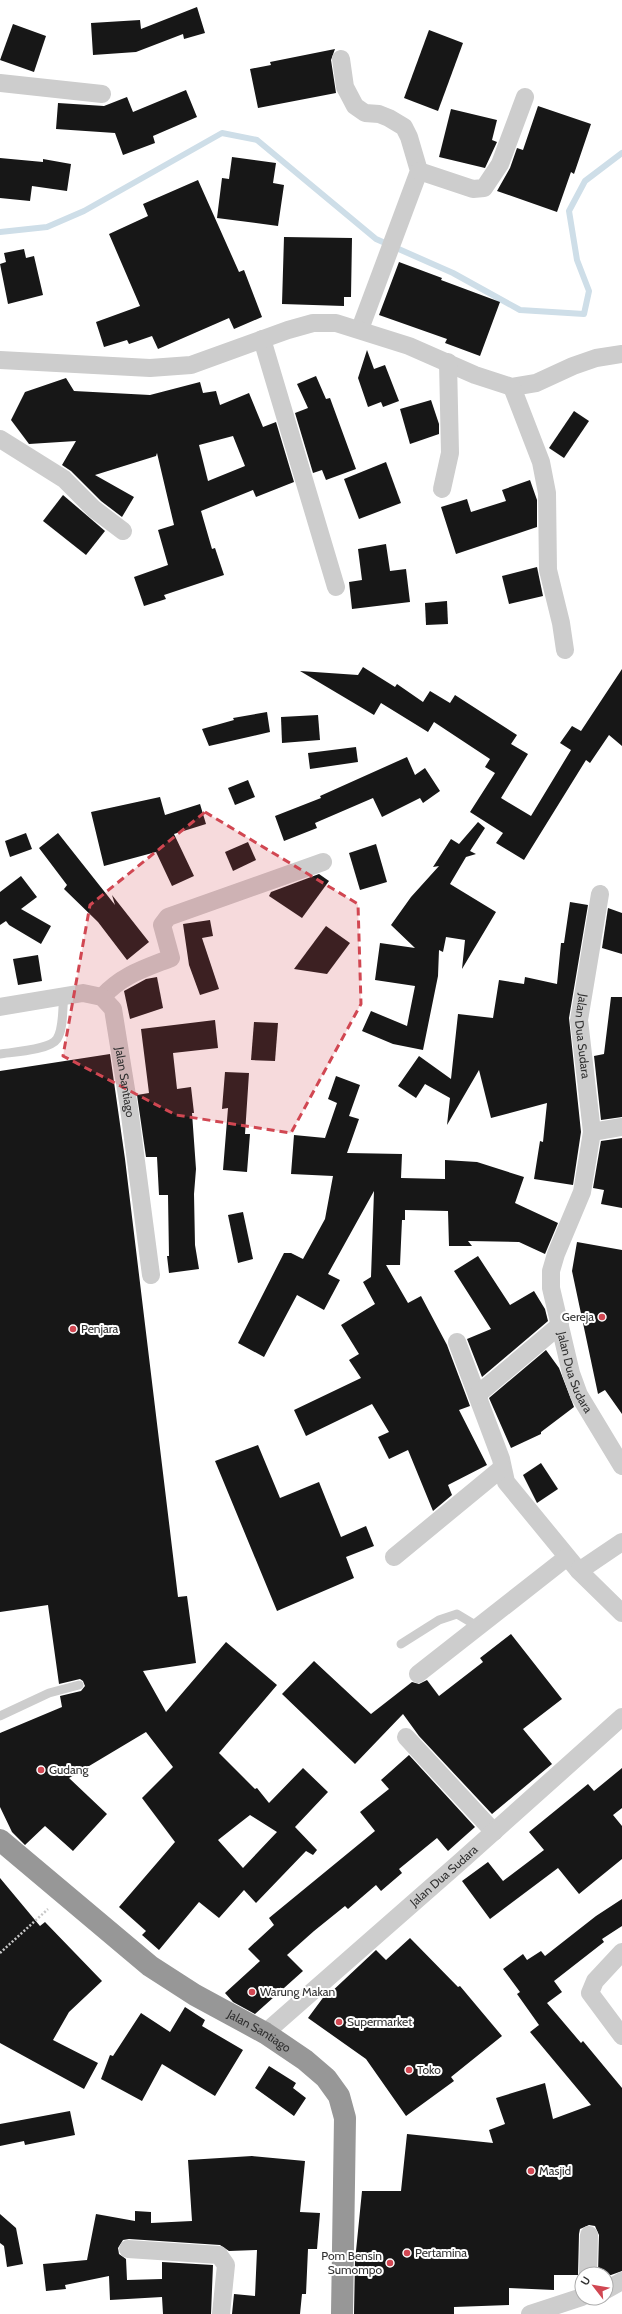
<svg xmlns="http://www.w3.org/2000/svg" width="622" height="2314" viewBox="0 0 622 2314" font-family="Cabin,sans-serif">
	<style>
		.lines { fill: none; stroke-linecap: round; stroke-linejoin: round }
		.stream { stroke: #cedee8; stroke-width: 6 }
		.building { fill: #171717; fill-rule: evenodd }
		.path { stroke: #c7c7c7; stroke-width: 2.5; stroke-dasharray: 2 2; stroke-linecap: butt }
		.lane { stroke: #cdcdcd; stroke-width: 9 }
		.street { stroke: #cdcdcd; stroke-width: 18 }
		.highway { stroke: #979797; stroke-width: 22 }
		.marked { fill: #d14752; fill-opacity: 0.2; stroke: #d14752; stroke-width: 3; stroke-dasharray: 8 5; stroke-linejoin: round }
		.poi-dot { fill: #d14752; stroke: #fff; stroke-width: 1.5 }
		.labels { text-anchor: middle; stroke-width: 4; stroke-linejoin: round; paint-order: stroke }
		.street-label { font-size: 12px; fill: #303030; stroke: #fff }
		.poi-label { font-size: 12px; fill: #303030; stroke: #fff; text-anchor: start }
	</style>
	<rect width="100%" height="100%" fill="#fff"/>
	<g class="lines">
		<polyline class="stream" points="0,232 47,227 84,211 222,133 257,140 376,239 453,273 520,310 584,314 589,291 577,260 569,211 585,181 622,153"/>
	</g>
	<g class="building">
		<polygon points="197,7 205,33 184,39 183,34 136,52 93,55 91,23 140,20 141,29"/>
		<polygon points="13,24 46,36 34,72 0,60"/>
		<polygon points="429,30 463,43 438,111 404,98"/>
		<polygon points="335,49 331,60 336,93 258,108 250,69 271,65 270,62"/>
		<polygon points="186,90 197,117 153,136 155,143 123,155 115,133 56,129 58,103 104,106 127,97 133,112"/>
		<polygon points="538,106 591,124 574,174 571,172 557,212 497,191 510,168 517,148 523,150"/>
		<polygon points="451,109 497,120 492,140 497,142 485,168 439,157"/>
		<polygon points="232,157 276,163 273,183 284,185 278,226 217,218 222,178 229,179"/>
		<polygon points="0,158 43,162 43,159 71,164 67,191 32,186 30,201 0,198"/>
		<polygon points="198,180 239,272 244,270 262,317 234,329 229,318 158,349 152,336 129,344 127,340 104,347 96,322 140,306 109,234 148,216 143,204"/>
		<polygon points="284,237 352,238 351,297 344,297 344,306 282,304"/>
		<polygon points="24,249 26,258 34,256 43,295 8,304 0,264 6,262 4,253"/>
		<polygon points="399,262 442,278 441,280 500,302 480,356 445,343 447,339 379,315"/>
		<polygon points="367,350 374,369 385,365 399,401 383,407 381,402 368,407 358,378"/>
		<polygon points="316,376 326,399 330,398 356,469 326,480 322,470 313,473 295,413 308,408 297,384"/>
		<path d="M66 378 74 391 150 395 200 382 203 393 216 391 220 405 249 393 263 427 276 422 294 482 256 497 253 490 201 511 212 549 215 548 224 575 164 595 166 599 144 606 134 577 168 565 158 530 174 525 157 453 156 456 95 475 134 497 122 517 101 501 71 471 62 465 76 441 29 444 11 420 25 392ZM233 436 245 466 208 481 199 445Z"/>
		<polygon points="431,400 439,424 439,434 410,444 400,409"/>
		<polygon points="574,411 589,421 564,458 549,448"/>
		<polygon points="386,462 401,503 359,519 344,479"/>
		<polygon points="530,480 537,500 537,527 456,554 441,507 467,499 471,512 506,501 502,490"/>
		<polygon points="63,495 105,531 86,555 43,521"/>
		<polygon points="386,544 390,571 406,569 410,602 352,609 349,582 362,580 358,549"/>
		<polygon points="537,567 543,596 509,604 502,576"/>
		<polygon points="447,601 448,624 426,625 425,603"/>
		<polygon points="363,667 395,687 397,684 423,702 430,691 450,703 455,695 517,735 511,744 528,754 501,798 531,816 571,750 560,743 572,726 581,731 622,669 622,746 609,735 590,763 586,760 524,860 496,843 503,833 470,812 495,773 485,767 490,759 434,722 428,732 381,703 374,715 300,671 358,675"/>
		<polygon points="267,712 270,732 209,746 202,729 234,720 233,718"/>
		<polygon points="318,715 320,740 282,743 281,717"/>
		<polygon points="356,747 358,762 310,769 308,753"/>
		<polygon points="407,757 415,775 425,768 440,791 423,803 420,798 382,817 373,798 315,823 317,828 284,841 275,816 321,798 320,796"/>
		<polygon points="248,780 255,797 235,805 228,788"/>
		<polygon points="160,797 165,815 200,804 206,824 174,834 194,876 172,886 156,852 104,866 91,812"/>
		<polygon points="478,822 485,828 470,851 476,854 466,857 450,884 496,912 462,969 465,940 446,937 443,952 439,950 438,976 423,1050 393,1044 362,1031 371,1011 407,1026 415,986 375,980 380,943 415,948 391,925 411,897 439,866 433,867 451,839 459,844"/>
		<polygon points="26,833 32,849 10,857 5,841"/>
		<polygon points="58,833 115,905 112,895 149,942 127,960 98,922 64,889 67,885 39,848"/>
		<polygon points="248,842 256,860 233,871 225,852"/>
		<polygon points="376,844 387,882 360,890 349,853"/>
		<polygon points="319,874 329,881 302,918 269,896 271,892"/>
		<polygon points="21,876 37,897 21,909 51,926 41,944 9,925 6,921 0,925 0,892"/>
		<polygon points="570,902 588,905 569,1018 581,1132 573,1185 534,1179 540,1141 543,1142 547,1103 491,1118 479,1070 447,1125 450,1098 425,1084 416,1098 398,1086 419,1056 451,1079 458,1014 493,1018 499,980 524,984 525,977 557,984 561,943 564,943"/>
		<polygon points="608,908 622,913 622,954 602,948"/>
		<polygon points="210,920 213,936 202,938 219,989 200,995 189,965 183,924"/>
		<polygon points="326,926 350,943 327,974 294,969"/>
		<polygon points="38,955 42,981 18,985 13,959"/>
		<polygon points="157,977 163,1008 130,1019 124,991 146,979"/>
		<polygon points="611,997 622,997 622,1117 601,1120 594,1056 604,1054"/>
		<polygon points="215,1020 218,1048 173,1053 177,1089 191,1087 194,1113 192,1113 196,1169 194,1194 195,1245 199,1269 169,1273 167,1256 169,1256 168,1195 159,1195 157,1157 146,1157 137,1095 149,1093 141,1029"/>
		<polygon points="254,1022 278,1023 275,1061 251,1060"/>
		<path d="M110 1054 125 1159 178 1597 187 1596 196 1663 143 1671 166 1712 226 1642 277 1685 219 1753 255 1789 257 1788 269 1803 303 1768 328 1792 295 1827 317 1850 313 1855 306 1851 256 1903 244 1890 219 1918 199 1902 159 1950 142 1935 146 1931 119 1907 175 1842 142 1798 173 1767 146 1732 69 1778 107 1814 73 1851 45 1826 25 1845 12 1832 0 1807V1733L62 1707 60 1696 81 1691 85 1686 83 1681 80 1679 59 1684 48 1605 0 1612V1071ZM250 1815 277 1832 243 1868 218 1840Z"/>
		<polygon points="225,1072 249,1073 245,1134 250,1134 247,1172 223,1170 228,1108 222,1109"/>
		<polygon points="336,1076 360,1085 349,1116 359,1119 347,1153 402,1154 401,1178 445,1179 445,1160 477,1162 524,1177 515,1203 558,1223 545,1254 519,1242 468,1241 472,1246 449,1246 448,1211 405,1210 405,1220 402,1220 400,1265 386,1265 408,1303 421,1296 447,1345 470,1406 459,1410 487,1465 448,1485 452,1495 433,1511 408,1450 389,1459 378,1437 389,1432 372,1404 306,1436 294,1410 361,1378 349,1360 359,1354 341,1325 375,1304 363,1282 371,1277 374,1191 328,1274 340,1280 324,1310 297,1295 264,1357 238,1343 284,1253 291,1253 303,1259 325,1219 333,1176 291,1174 294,1135 325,1138 337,1103 328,1099"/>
		<polygon points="622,1138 622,1208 601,1204 604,1190 593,1188 601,1141"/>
		<polygon points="243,1212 253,1259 238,1263 228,1215"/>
		<polygon points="577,1242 622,1250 622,1414 605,1390 598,1394 572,1271"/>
		<polygon points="478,1256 510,1305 534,1291 545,1309 548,1321 482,1377 467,1339 491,1329 454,1271"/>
		<polygon points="546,1350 559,1368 574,1407 541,1432 541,1434 511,1448 489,1398"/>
		<polygon points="258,1445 280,1498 319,1482 341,1537 366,1526 374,1546 346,1557 354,1578 277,1611 215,1461"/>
		<polygon points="541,1463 558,1489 537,1503 523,1475"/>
		<polygon points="511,1634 562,1699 523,1729 552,1764 492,1814 419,1736 403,1714 355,1764 282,1694 314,1661 371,1714 412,1682 419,1684 427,1680 439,1696 483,1662 480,1658"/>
		<polygon points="409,1755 475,1827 448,1851 437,1838 399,1869 402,1873 381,1891 376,1885 348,1909 345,1906 314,1931 287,1955 303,1971 255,2014 233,2002 225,1993 260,1961 248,1949 274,1925 269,1918 375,1831 360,1812 389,1789 381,1780"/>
		<polygon points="622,1768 622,1808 613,1815 622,1826 622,1859 579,1894 558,1868 490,1919 462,1881 488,1862 503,1881 544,1850 529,1832 588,1784 594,1791"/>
		<polygon points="0,1878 40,1926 45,1922 102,1981 69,2012 53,2040 98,2063 84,2089 0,2043"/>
		<polygon points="622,1899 622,1926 602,1939 604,1942 554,1981 562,1992 547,2003 581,2043 583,2041 622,2088 622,2271 611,2275 598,2274 599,2235 595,2226 589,2225 580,2229 579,2234 578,2275 554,2275 554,2290 509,2288 509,2305 454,2307 454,2314 354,2314 355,2261 362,2191 401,2191 407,2134 493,2143 489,2130 505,2124 496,2098 545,2083 553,2119 591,2105 530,2032 539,2025 517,1994 520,1992 503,1969 523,1954 527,1960 541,1951 545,1956 596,1916"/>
		<polygon points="410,1938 458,1987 460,1986 502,2036 451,2077 454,2081 406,2116 366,2059 308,2018 325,1995 328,1995 376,1950 386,1960"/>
		<polygon points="185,2007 205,2020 202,2026 243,2050 215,2096 162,2064 142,2101 101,2079 110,2055 113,2056 141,2013 170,2032"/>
		<polygon points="269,2066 296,2083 293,2088 306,2098 294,2116 255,2088"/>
		<polygon points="70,2111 75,2135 25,2145 24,2141 0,2146 0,2124"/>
		<polygon points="252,2156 305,2161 300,2212 320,2213 317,2249 308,2249 306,2294 302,2294 300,2314 232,2314 234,2294 255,2296 257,2250 229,2251 220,2245 129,2239 123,2240 118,2248 119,2254 126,2259 127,2280 162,2279 162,2262 213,2265 211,2314 163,2314 162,2297 110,2300 109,2276 65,2285 66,2289 46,2291 43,2264 87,2260 96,2214 135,2221 135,2211 151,2212 151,2223 192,2221 188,2160"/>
		<polygon points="0,2214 16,2228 23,2264 7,2267 4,2246 0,2243"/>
	</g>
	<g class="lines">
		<polyline class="path" points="0,1953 48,1909"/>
		<g class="lane">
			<path d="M0 1054C13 1052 50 1050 57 1039 64 1028 62 1009 64 996"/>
			<polyline points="401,1644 439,1620 457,1614 477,1626"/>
			<polyline points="0,1716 49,1693 79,1685"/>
		</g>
		<g class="street">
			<polyline points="341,59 345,87 355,106 365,113 379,114 389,118 404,127 409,137 419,171 360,329"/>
			<polyline points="0,83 102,94"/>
			<polyline points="419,171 473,189 484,188 500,164 525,97"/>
			<polyline points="262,339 336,587"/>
			<polyline points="0,360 150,368 191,365 288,330 313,323 336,323 409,346 475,375 512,387 536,383 573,366 596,358 622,354"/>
			<polyline points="512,387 541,462 547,493 548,570 561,623 565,650"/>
			<polyline points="0,439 64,479 94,509 123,531"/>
			<polyline points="442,489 450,453 448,362"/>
			<path id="s1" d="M600 894 579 1020 592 1132 582 1192 556 1254 551 1271V1288L571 1373 579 1395 622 1466"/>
			<path d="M102 997C122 975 143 969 171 958L162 925 168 917 323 862"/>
			<path id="s2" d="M0 1007 83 993 102 997 113 1009 129 1108 151 1275"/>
			<polyline points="592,1132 622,1127"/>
			<polyline points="457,1342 501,1459 506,1482 579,1571"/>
			<polyline points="477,1395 560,1325"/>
			<polyline points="622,1542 579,1571 622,1613"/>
			<polyline points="394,1557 502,1468"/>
			<polyline points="418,1674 566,1558"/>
			<polyline points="406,1737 494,1832"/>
			<polyline points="622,1952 595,1981 590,1993 622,2036"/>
			<path id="s3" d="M265 2033 460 1862 622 1717"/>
			<polyline points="128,2249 219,2255 226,2265 221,2314"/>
			<polyline points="588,2274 589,2235"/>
			<polyline points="606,2290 622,2281"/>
			<polyline points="530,2314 582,2297"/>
		</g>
		<path class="highway" id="s4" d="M0 1840 150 1966 195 1995 265 2033 305 2060 326 2078 339 2096 345 2118 342 2314"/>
	</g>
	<path class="marked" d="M205 812 358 904 361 1004 291 1133 176 1115 63 1056 90 905Z"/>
	<g class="poi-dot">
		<circle cx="602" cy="1317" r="4"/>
		<circle cx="73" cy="1329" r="4"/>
		<circle cx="41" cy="1770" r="4"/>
		<circle cx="252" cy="1992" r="4"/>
		<circle cx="339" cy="2022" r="4"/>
		<circle cx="409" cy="2070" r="4"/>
		<circle cx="531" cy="2171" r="4"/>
		<circle cx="407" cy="2253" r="4"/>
		<circle cx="390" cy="2263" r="4"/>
	</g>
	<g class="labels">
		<g class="street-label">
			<text dy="4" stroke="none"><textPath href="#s1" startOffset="144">Jalan Dua Sudara</textPath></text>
			<text dy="4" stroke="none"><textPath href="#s2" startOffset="194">Jalan Santiago</textPath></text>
			<text dy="4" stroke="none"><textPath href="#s1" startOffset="491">Jalan Dua Sudara</textPath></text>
			<text dy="4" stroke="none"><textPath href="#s3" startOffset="238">Jalan Dua Sudara</textPath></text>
			<text dy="4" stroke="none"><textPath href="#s4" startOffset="323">Jalan Santiago</textPath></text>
		</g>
		<g class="poi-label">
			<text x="594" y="1321" text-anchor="end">Gereja</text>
			<text x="81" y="1333">Penjara</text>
			<text x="49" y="1774">Gudang</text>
			<text x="260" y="1996">Warung Makan</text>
			<text x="347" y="2026">Supermarket</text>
			<text x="417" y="2074">Toko</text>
			<text x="539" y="2175">Masjid</text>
			<text x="415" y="2257">Pertamina</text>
			<text x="382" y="2260" text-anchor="end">Pom Bensin<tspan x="382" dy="14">Sumompo</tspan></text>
		</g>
	</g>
	<g transform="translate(594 2286) rotate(301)"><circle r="19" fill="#ffffff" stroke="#acacac"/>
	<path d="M0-3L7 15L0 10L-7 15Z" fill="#d14752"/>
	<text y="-6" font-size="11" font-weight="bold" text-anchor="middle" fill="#303030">U</text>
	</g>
</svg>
